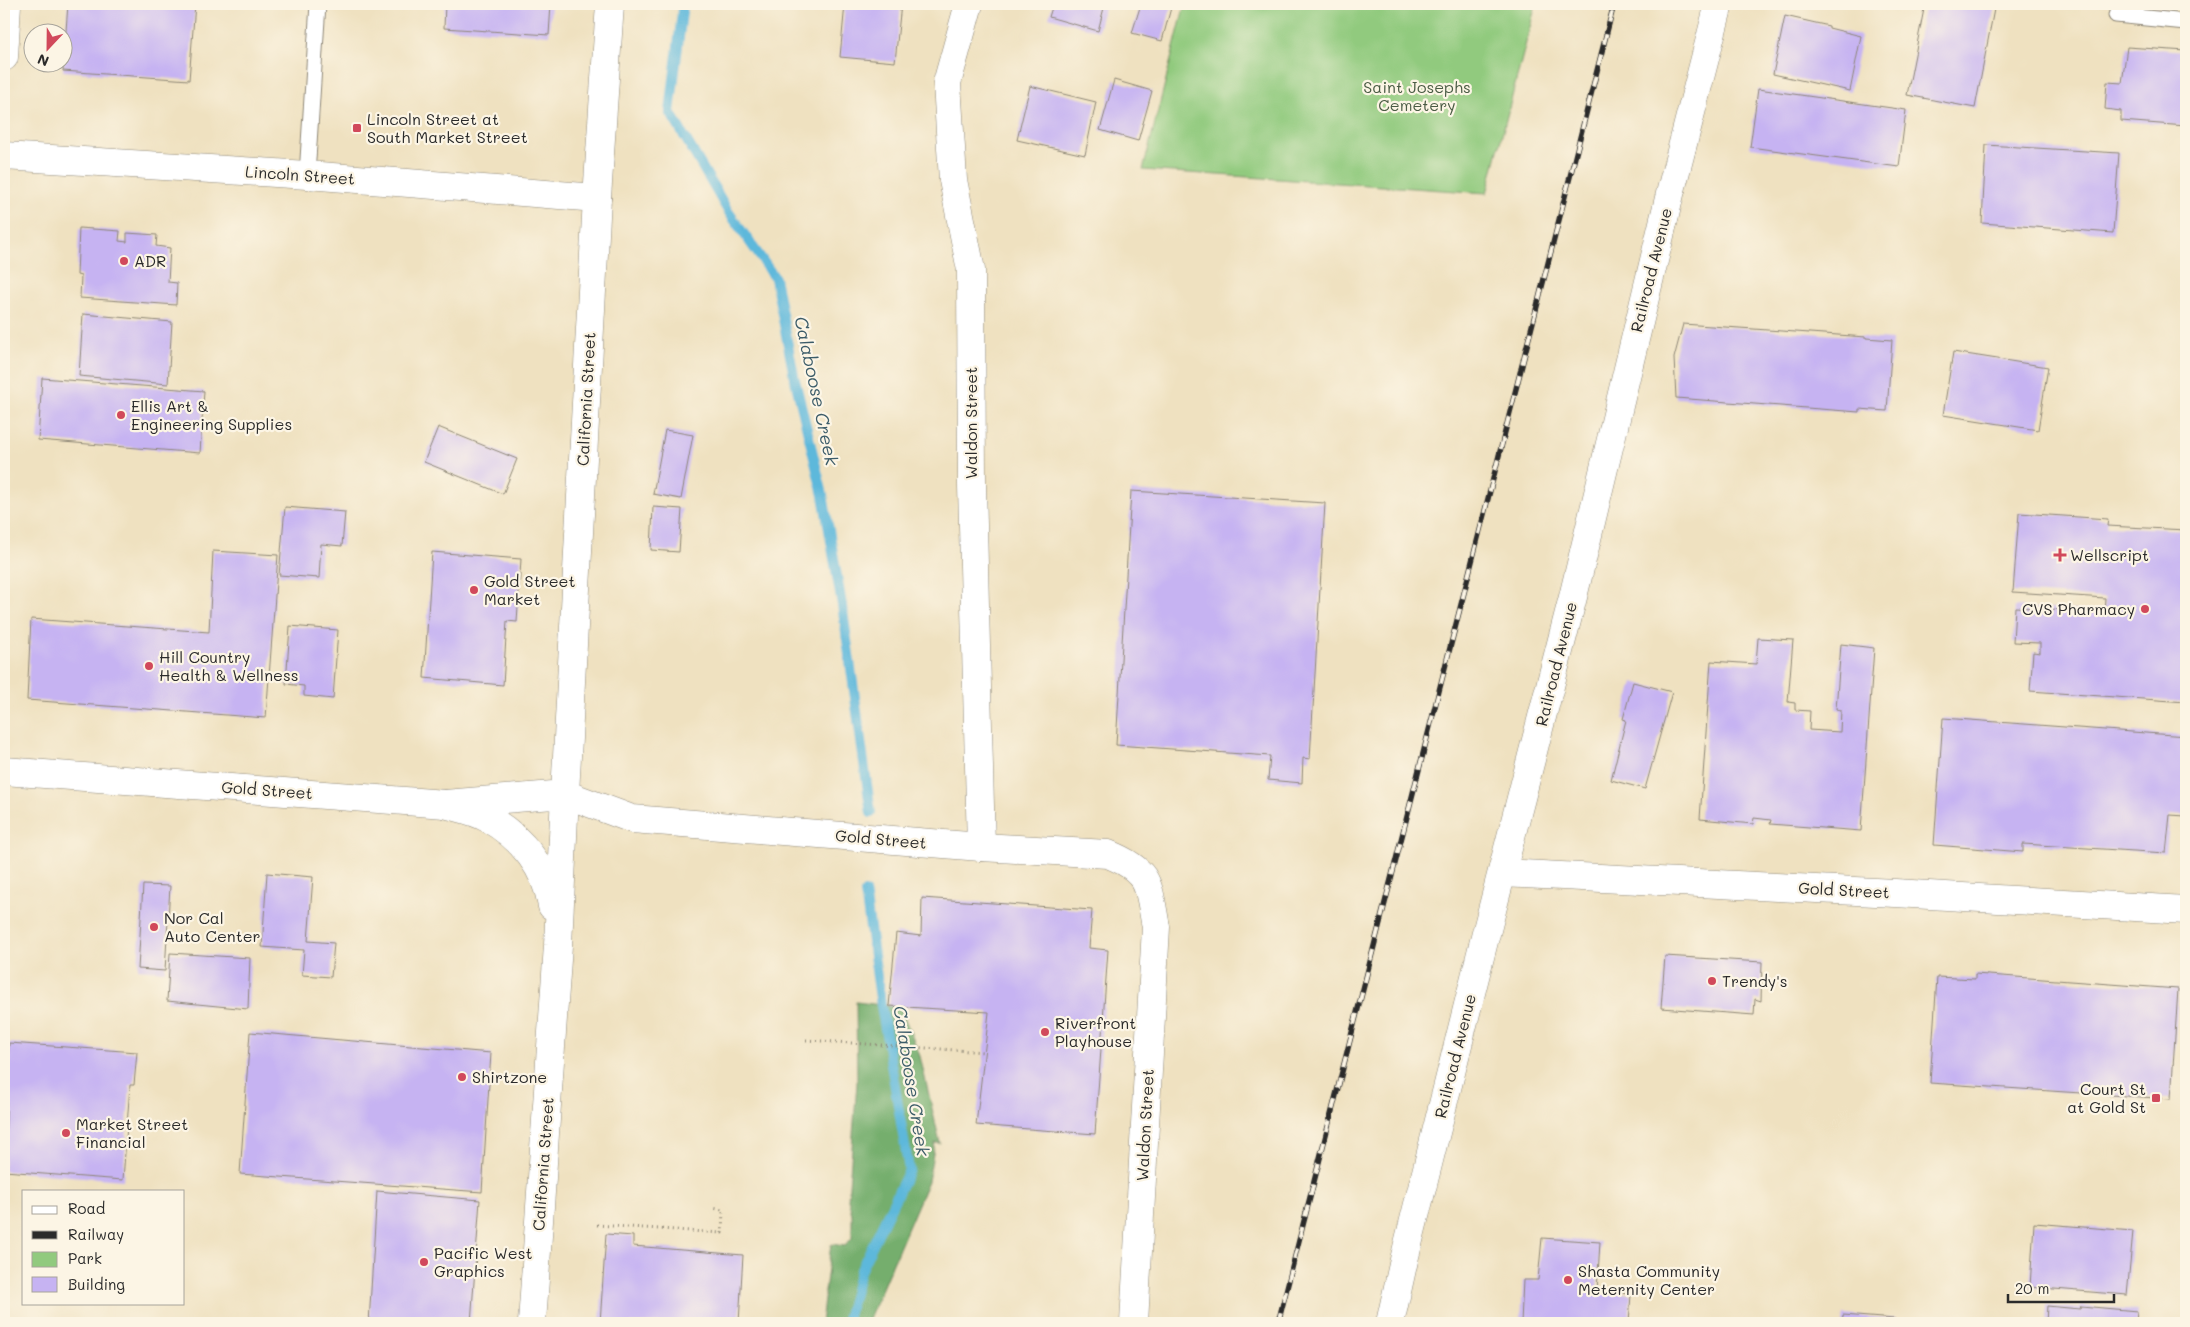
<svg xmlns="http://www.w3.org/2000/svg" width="2190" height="1327" viewBox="0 0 2190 1327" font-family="Mali,sans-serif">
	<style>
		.green { fill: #91ca7e; stroke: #5e7a54 }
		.forest { fill: #74ae6d; stroke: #506c4c }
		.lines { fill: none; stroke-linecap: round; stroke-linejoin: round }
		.stream { stroke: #5db8db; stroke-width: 10 }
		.building { fill: #c6b3f2 }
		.lane-casing { stroke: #8d8676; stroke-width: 17 }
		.street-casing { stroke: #8d8676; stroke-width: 29 }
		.secondary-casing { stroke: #8d8676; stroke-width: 29 }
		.primary-casing { stroke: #8d8676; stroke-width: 29 }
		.path { stroke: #8d8676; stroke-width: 3; stroke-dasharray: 1 4; stroke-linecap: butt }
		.lane { stroke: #fff; stroke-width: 15 }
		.street { stroke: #fff; stroke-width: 28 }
		.secondary { stroke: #fff; stroke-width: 28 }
		.primary { stroke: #fff; stroke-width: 28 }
		.rail-casing { stroke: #2b2b2b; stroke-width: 5.5 }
		.rail { stroke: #fcf5e5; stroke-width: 4; stroke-dasharray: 11; stroke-linecap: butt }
		.poi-dot { fill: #d1495b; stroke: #fcf5e5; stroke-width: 2 }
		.labels { text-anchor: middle; stroke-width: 4.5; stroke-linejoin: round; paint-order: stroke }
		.park-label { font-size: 16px; fill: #4a5b44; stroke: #fcf5e5 }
		.poi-label { font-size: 16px; fill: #2b2b2b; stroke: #fcf5e5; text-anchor: start }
		.street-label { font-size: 16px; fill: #2b2b2b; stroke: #fcf5e5 }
		.water-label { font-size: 18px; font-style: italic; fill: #3c5c69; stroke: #fcf5e5 }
	</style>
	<rect width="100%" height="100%" fill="#fcf5e5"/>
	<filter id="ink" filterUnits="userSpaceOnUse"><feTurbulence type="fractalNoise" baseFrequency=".02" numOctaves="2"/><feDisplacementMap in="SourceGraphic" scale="10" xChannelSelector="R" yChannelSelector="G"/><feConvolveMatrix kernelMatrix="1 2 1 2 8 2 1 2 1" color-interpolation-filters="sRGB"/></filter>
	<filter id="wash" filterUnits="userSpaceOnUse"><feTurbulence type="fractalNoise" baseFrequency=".0096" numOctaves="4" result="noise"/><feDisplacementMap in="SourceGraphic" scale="20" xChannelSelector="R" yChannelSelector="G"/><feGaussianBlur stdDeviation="1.12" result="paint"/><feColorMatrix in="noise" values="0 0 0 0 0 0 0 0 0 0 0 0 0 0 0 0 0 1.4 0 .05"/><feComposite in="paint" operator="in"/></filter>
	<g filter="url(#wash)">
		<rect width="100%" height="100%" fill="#efe1c0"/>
		<polygon class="green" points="1185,4 1536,4 1487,193 1143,170"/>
		<polygon class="forest" points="856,1002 900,1007 920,1056 940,1143 935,1143 928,1181 867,1323 821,1323 831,1244 845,1246 852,1238 852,1214 848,1199 857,1083"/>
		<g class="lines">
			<g class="stream">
				<polyline points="683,4 670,112 728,211 775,278 794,376 823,495 843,611 871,813"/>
				<polyline points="846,1323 860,1271 909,1170 881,1005 865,892"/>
			</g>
		</g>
		<g id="blocks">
			<g class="building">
				<polygon points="68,4 195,4 189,80 63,71"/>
				<polygon points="445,4 551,4 549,35 444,28"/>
				<polygon points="845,4 901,4 895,62 840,57"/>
				<polygon points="1053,4 1105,4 1098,31 1049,17"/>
				<polygon points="1141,4 1172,4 1162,41 1132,33"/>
				<polygon points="1903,4 1995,4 1975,108 1907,95 1924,9"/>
				<polygon points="2156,4 2182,4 2183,8 2156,6"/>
				<polygon points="1785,16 1829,26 1829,28 1861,36 1850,91 1773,74"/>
				<polygon points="2127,47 2186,51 2186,126 2121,121 2121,111 2105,109 2107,82 2122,83"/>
				<polygon points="1114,80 1152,91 1138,141 1100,130"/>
				<polygon points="1030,86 1096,102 1085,155 1017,140"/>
				<polygon points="1758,89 1906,110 1899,167 1750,147"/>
				<polygon points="1986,145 2119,153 2113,233 1982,223"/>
				<polygon points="79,228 120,231 119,241 127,242 127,233 157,235 156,246 170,248 168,282 177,283 176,305 80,298 81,276 77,275"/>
				<polygon points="83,314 172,322 168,384 79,376"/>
				<polygon points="1683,324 1866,337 1866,338 1892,340 1887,411 1859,409 1859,412 1676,398 1674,358"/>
				<polygon points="1953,352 2048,367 2038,430 1943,415"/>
				<polygon points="42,378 204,391 200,453 38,440"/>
				<polygon points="438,427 517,459 503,494 424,462"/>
				<polygon points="665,430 693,435 681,499 653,494"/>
				<polygon points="1131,491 1325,503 1310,759 1303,758 1302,783 1268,780 1270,756 1116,745"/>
				<polygon points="285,507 345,512 342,546 321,544 319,578 279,575"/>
				<polygon points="653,507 682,509 679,552 651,550"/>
				<polygon points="2019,513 2108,519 2107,526 2186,530 2186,702 2030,691 2033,652 2040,653 2040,643 2013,642 2015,607 2104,612 2105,598 2013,592"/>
				<polygon points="213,551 278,555 266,718 27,700 31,619 209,632"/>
				<polygon points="432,552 521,559 517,622 507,621 503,685 424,678"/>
				<polygon points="290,626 338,630 333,699 304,696 304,686 286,684"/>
				<polygon points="1758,638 1793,640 1788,702 1795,703 1795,710 1810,711 1809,730 1840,732 1841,710 1836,709 1841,644 1874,648 1861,831 1770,824 1771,820 1754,818 1753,824 1700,819 1711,661 1756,664"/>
				<polygon points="1633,682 1672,692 1645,789 1611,780 1626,720 1623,719"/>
				<polygon points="1943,718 2186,736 2186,816 2170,815 2166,853 2023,844 2023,852 1934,845"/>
				<polygon points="267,873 313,877 308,941 334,943 331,977 302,975 304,950 262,947"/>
				<polygon points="143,885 170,886 165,971 138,969"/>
				<polygon points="922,898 1092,910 1089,948 1108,950 1095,1134 976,1125 989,1012 889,1006 896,933 921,936"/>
				<polygon points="170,953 250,958 248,1009 167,1001"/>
				<polygon points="1665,956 1762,962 1761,1001 1755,999 1754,1015 1661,1008"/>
				<polygon points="1975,974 2178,989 2171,1099 1930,1083 1937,977 1975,979"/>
				<polygon points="250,1032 491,1053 482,1192 240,1174"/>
				<polygon points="9,1043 137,1052 134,1085 130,1085 123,1180 4,1171"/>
				<polygon points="377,1191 480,1200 471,1323 369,1323"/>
				<polygon points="2034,1223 2133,1231 2127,1295 2030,1287"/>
				<polygon points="606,1234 633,1236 633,1246 743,1255 739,1323 600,1323"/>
				<polygon points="1542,1238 1600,1242 1597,1291 1631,1294 1629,1323 1521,1323 1523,1280 1538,1280"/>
				<polygon points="2047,1306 2080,1309 2081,1306 2137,1311 2136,1323 2046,1323"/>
				<polygon points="1843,1315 1895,1319 1895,1323 1842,1323"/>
			</g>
		</g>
	</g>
	<g filter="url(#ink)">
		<use href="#blocks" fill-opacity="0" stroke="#8d8676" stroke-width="1"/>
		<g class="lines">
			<defs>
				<g id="lane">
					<polyline points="2116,15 2186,22"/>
					<polyline points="307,175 318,4"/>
				</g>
				<g id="street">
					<path d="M610 4 597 198 565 794 632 819 981 847 1108 854C1151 871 1148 885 1156 927L1134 1323"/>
					<polyline points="969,4 947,83 953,180 971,270 972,485 981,847"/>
					<polyline points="4,156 307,175 597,198"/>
					<polyline points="1502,873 1895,893 2186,910"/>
				</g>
				<polyline id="secondary" points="1390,1323 1404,1260 1483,945 1573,597 1670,194 1719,4"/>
				<g id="primary">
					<polyline points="4,57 7,4"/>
					<path d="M4 771 445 804C459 808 476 811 489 819 522 838 546 868 552 906"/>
					<polyline points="445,804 565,794 558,945 532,1323"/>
				</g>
			</defs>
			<use href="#lane" class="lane-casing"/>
			<use href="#street" class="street-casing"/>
			<use href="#secondary" class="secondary-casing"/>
			<use href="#primary" class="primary-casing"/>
			<g class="path">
				<polyline points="806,1040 985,1052"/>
				<polyline points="597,1225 722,1233 723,1210 713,1208"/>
			</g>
			<use href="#lane" class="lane"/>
			<use href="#street" class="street"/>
			<use href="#secondary" class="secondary"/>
			<use href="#primary" class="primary"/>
			<defs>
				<polyline id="rail" points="1278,1323 1614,4"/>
			</defs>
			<use href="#rail" class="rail-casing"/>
			<use href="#rail" class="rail"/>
		</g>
	</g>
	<g class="poi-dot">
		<rect x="352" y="123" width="10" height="10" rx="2.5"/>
		<circle cx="124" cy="261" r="5"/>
		<circle cx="121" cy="415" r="5"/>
		<path d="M2057.5 547.5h5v5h5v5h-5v5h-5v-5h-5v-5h5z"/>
		<circle cx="474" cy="590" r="5"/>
		<circle cx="2145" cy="609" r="5"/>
		<circle cx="149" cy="666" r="5"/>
		<circle cx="154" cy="927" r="5"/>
		<circle cx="1712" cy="981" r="5"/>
		<circle cx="1045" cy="1032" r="5"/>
		<circle cx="462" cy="1077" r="5"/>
		<rect x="2151" y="1093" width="10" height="10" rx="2.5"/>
		<circle cx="66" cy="1133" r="5"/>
		<circle cx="424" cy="1262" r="5"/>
		<circle cx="1568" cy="1280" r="5"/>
	</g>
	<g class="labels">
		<g class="park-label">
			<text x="1417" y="93">Saint Josephs<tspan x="1417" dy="18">Cemetery</tspan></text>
		</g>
		<g class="poi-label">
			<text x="367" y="125">Lincoln Street at<tspan x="367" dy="18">South Market Street</tspan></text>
			<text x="134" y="267">ADR</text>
			<text x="131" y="412">Ellis Art &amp;<tspan x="131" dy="18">Engineering Supplies</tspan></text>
			<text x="2070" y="561">Wellscript</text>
			<text x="484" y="587">Gold Street<tspan x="484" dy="18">Market</tspan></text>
			<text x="2135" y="615" text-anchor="end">CVS Pharmacy</text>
			<text x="159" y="663">Hill Country<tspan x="159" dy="18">Health &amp; Wellness</tspan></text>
			<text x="164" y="924">Nor Cal<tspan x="164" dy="18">Auto Center</tspan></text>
			<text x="1722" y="987">Trendy's</text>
			<text x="1055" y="1029">Riverfront<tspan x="1055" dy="18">Playhouse</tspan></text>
			<text x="472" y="1083">Shirtzone</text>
			<text x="2146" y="1095" text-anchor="end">Court St<tspan x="2146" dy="18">at Gold St</tspan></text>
			<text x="76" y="1130">Market Street<tspan x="76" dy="18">Financial</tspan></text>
			<text x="434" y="1259">Pacific West<tspan x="434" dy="18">Graphics</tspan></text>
			<text x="1578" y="1277">Shasta Community<tspan x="1578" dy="18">Meternity Center</tspan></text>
		</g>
		<g class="street-label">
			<text transform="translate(300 175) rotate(4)" y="6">Lincoln Street</text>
			<text transform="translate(1651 270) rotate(-76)" y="6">Railroad Avenue</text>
			<text transform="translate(586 399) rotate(-87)" y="6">California Street</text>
			<text transform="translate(971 423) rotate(-90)" y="6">Waldon Street</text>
			<text transform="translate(1556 664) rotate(-76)" y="6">Railroad Avenue</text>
			<text transform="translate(267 790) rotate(4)" y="6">Gold Street</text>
			<text transform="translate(881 839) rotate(5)" y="6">Gold Street</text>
			<text transform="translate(1844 890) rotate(3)" y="6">Gold Street</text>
			<text transform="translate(1455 1056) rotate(-76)" y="6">Railroad Avenue</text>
			<text transform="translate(1145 1125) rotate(-87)" y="6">Waldon Street</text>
			<text transform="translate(543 1164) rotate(-86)" y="6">California Street</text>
		</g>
		<g class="water-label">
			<text transform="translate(816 391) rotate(78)" y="6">Calaboose Creek</text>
			<text transform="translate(911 1081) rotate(81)" y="6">Calaboose Creek</text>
		</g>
	</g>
	<rect width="2190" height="1327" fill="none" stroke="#fcf5e5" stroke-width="20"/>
	<rect x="22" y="1190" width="162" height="115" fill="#fcf5e5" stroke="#a8a49b"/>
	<rect x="32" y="1206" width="25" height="8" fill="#ffffff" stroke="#a8a49b"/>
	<text x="68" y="1214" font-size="15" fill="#2b2b2b">Road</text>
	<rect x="32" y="1231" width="25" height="8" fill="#2b2b2b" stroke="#a8a49b"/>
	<text x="68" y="1240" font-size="15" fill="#2b2b2b">Railway</text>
	<rect x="32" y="1252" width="25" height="15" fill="#91ca7e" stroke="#a8a49b"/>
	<text x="68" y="1264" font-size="15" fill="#2b2b2b">Park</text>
	<rect x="32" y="1277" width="25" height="15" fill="#c6b3f2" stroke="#a8a49b"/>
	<text x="68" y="1290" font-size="15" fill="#2b2b2b">Building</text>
	<g transform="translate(48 48) rotate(202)"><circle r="24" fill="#fcf5e5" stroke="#a8a49b"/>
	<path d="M0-4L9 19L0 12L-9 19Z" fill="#d1495b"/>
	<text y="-8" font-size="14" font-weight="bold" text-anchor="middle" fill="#2b2b2b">N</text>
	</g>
	<path d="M2008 1294v8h106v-8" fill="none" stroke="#2b2b2b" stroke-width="2.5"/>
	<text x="2015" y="1294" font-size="15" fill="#2b2b2b" stroke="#fcf5e5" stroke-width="4" paint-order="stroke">20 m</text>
</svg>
